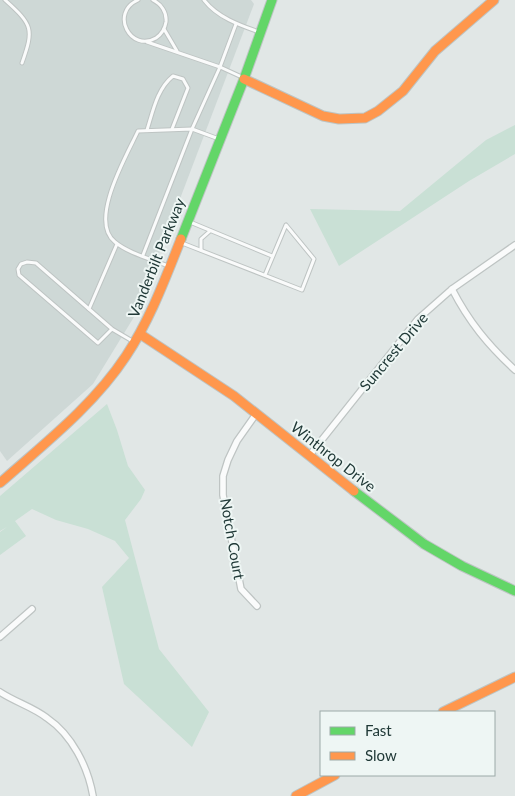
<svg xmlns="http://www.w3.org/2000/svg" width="515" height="796" viewBox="0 0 515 796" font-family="Lato,sans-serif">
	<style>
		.built { fill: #ced8d6 }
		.green { fill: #c9e0d5 }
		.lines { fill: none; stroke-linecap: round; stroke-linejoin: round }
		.lane-casing { stroke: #bec4c3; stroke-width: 5 }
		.street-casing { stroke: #bec4c3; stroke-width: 8 }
		.fast-casing { stroke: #bdc4c3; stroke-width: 11 }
		.slow-casing { stroke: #bdc4c3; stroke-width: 11 }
		.lane { stroke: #fafbfb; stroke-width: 3 }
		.street { stroke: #fafbfb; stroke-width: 5.5 }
		.fast { stroke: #63d668; stroke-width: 9 }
		.slow { stroke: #ff974d; stroke-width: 9 }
		.labels { text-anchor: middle; stroke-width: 4; stroke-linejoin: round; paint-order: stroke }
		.street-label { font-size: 15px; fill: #203937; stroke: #eef6f4 }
	</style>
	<rect width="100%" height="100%" fill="#e1e7e6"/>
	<polygon class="built" points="0,0 251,0 254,4 137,312 93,384 7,461 0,451"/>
	<g class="green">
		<polygon points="515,125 515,154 469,181 339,266 310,209 400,211 486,140"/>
		<polygon points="107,404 117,430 128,466 145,490 141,499 125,520 159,649 209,712 192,747 124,684 102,587 129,558 115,541 88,529 56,520 32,509 15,521 26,536 0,555 0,532 7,527 0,531 0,496"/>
	</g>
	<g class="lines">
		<defs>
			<g id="lane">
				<path d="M5 0C33 25 34 29 22 63"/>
				<path d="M138 0C109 13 131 53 156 38 162 34 165 28 166 22 167 12 161 4 153 0"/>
				<path d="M204 0C217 17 239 25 259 32"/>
				<polyline points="164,29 177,51"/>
				<polyline points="147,42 220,67 244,78"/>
				<path d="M147 130C153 111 157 89 173 76L183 79 188 88 172 129"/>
				<polyline points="190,222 272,256"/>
				<polyline points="182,243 302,290 314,259 286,225 265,275"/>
				<polyline points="201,250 201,239 210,231"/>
				<polyline points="143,255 192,129 220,67 236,24"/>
				<path d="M168 266C151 259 128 253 115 242 88 221 127 155 138 131L192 129 219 139"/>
				<polyline points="89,309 117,244"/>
				<polyline points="112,329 98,343 19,275 18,269 21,264 27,262 36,263 112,329 134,342"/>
			</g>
			<g id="street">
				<path d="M452 289C469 322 488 345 515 370"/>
				<polyline points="256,414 237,441 228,460 223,476 223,495 241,589 257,606"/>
				<polyline points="309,456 418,319 452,289 515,245"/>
				<polyline points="0,637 32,609"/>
				<path d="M0 692C15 702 33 707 47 718 72 735 88 767 93 796"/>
			</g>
			<g id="fast">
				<polyline points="181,239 244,79 272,0"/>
				<polyline points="354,491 424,544 462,566 515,591"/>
			</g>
			<g id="slow">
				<polyline points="244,79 323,116 339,119 365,118 378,111 403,91 435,51 494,0"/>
				<polyline points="140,334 234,396 354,491"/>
				<path d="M0 483C44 444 93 406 126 356 150 320 165 279 181 239"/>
				<polyline points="443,712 515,677"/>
				<polyline points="296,796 335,775"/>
			</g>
		</defs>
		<use href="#lane" class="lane-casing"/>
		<use href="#street" class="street-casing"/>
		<use href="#fast" class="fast-casing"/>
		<use href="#slow" class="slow-casing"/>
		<use href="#lane" class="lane"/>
		<use href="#street" class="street"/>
		<use href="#fast" class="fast"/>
		<use href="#slow" class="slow"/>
	</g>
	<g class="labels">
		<g class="street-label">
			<text transform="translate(157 258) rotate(-68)" y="5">Vanderbilt Parkway</text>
			<text transform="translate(394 352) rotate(-50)" y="5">Suncrest Drive</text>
			<text transform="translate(333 457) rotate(38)" y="5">Winthrop Drive</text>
			<text transform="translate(232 539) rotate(80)" y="5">Notch Court</text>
		</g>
	</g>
	<rect x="320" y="711" width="175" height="65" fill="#eef6f4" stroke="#9caaa8"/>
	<rect x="330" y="727" width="25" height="8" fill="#63d668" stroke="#9caaa8"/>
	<text x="365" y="736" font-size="15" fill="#203937">Fast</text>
	<rect x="330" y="752" width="25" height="8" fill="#ff974d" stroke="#9caaa8"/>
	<text x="365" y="761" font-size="15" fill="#203937">Slow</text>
</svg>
